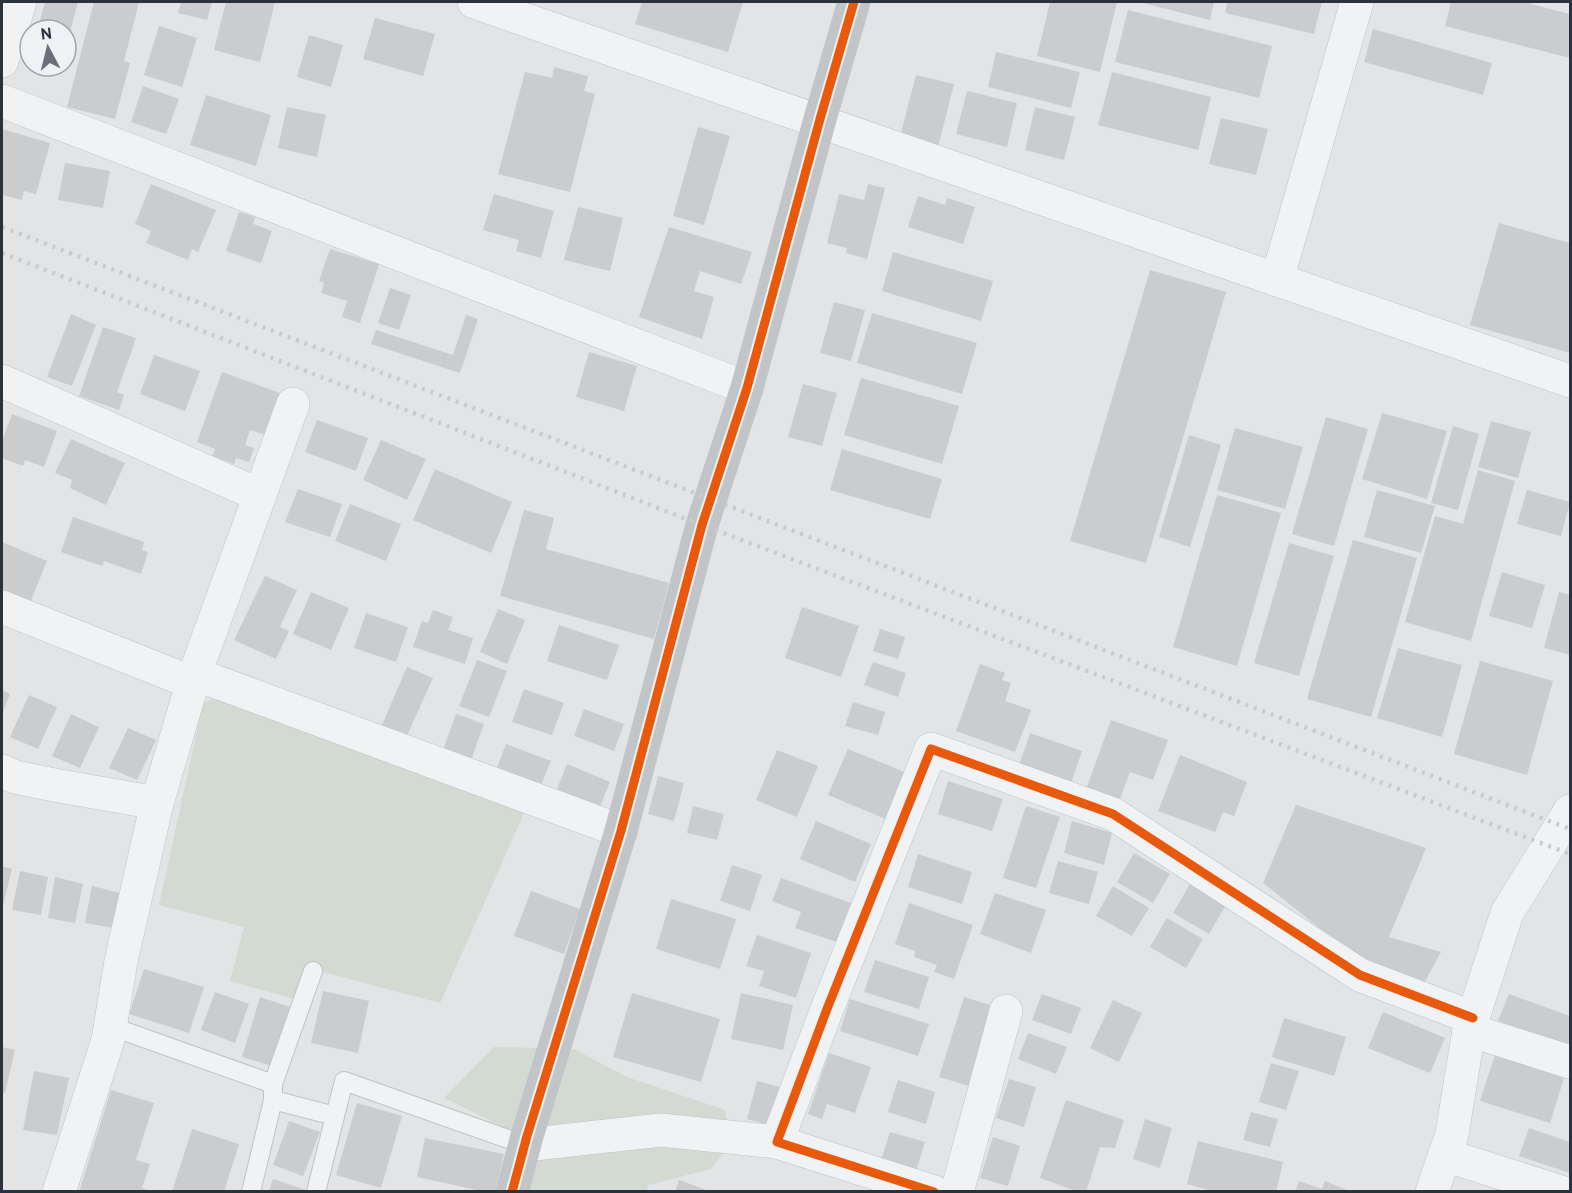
<svg xmlns="http://www.w3.org/2000/svg" width="1572" height="1193" viewBox="0 0 1572 1193" font-family="Overpass,sans-serif">
	<style>
		.green { fill: #d3dad2 }
		.building { fill: #caccce }
		.lines { fill: none; stroke-linecap: round; stroke-linejoin: round }
		.lane-casing { stroke: #c0c2c4; stroke-width: 20 }
		.street-casing { stroke: #c0c2c4; stroke-width: 34 }
		.lane { stroke: #f0f2f3; stroke-width: 18 }
		.street { stroke: #f0f2f3; stroke-width: 33 }
		.secondary { stroke: #c2c5c8; stroke-width: 33 }
		.rail { stroke: #cacbcd; stroke-width: 4.5; stroke-dasharray: 3 6; stroke-linecap: butt }
		.cycleway-casing { stroke: #eff2f5; stroke-width: 13 }
		.cycleway { stroke: #e8590c; stroke-width: 9 }
	</style>
	<rect width="100%" height="100%" fill="#e2e4e6"/>
	<g class="green">
		<polygon points="215,698 525,811 440,1003 319,971 309,1003 230,981 244,927 159,905 203,703"/>
		<polygon points="494,1047 574,1049 627,1077 725,1110 732,1141 711,1169 648,1185 647,1191 521,1191 533,1141 444,1098"/>
	</g>
	<g class="building">
		<polygon points="45,2 78,2 70,32 39,24"/>
		<polygon points="94,2 139,2 124,61 130,63 115,119 67,107"/>
		<polygon points="181,2 212,2 207,20 178,13"/>
		<polygon points="226,2 275,2 260,62 214,50"/>
		<polygon points="642,2 743,2 728,52 635,24"/>
		<polygon points="1050,2 1117,2 1100,72 1037,56"/>
		<polygon points="1139,2 1214,2 1210,20"/>
		<polygon points="1227,2 1322,2 1314,34 1225,13"/>
		<polygon points="1451,2 1523,2 1570,14 1570,58 1445,26"/>
		<polygon points="1128,10 1272,46 1259,98 1115,62"/>
		<polygon points="375,18 435,34 423,76 363,59"/>
		<polygon points="159,26 197,38 182,87 144,75"/>
		<polygon points="1373,29 1492,63 1483,95 1364,62"/>
		<polygon points="309,35 343,45 331,87 297,77"/>
		<polygon points="996,52 1080,72 1071,108 988,87"/>
		<polygon points="554,67 588,76 584,91 595,94 570,192 498,174 525,72 552,78"/>
		<polygon points="1112,72 1211,97 1198,150 1098,125"/>
		<polygon points="916,75 954,84 938,147 900,137"/>
		<polygon points="143,86 179,99 166,134 131,122"/>
		<polygon points="967,91 1017,103 1007,147 956,134"/>
		<polygon points="206,95 271,115 256,166 190,145"/>
		<polygon points="287,107 326,115 317,157 278,148"/>
		<polygon points="1035,107 1075,117 1064,160 1025,150"/>
		<polygon points="1221,118 1268,129 1256,175 1209,164"/>
		<polygon points="698,127 730,136 704,225 673,216"/>
		<polygon points="2,129 50,143 36,194 24,191 22,200 2,195"/>
		<polygon points="65,163 110,171 103,208 58,200"/>
		<polygon points="151,184 216,210 198,252 192,249 188,260 146,243 151,231 135,224"/>
		<polygon points="868,184 885,188 867,259 846,253 847,248 827,243 839,194 864,200"/>
		<polygon points="494,194 554,211 541,258 516,251 519,240 483,230"/>
		<polygon points="918,196 945,205 947,198 975,207 963,244 908,227"/>
		<polygon points="578,207 623,218 610,271 564,260"/>
		<polygon points="239,212 255,217 253,224 272,231 261,263 226,251"/>
		<polygon points="1499,223 1570,243 1570,353 1470,325"/>
		<polygon points="669,227 752,252 741,284 700,271 694,291 714,297 702,339 639,317"/>
		<polygon points="330,249 379,264 360,323 342,317 347,301 321,293 324,283 319,281"/>
		<polygon points="893,252 993,281 981,321 882,291"/>
		<polygon points="1150,270 1226,292 1146,563 1070,541"/>
		<polygon points="390,288 411,295 399,330 378,323"/>
		<polygon points="834,302 865,310 851,361 820,353"/>
		<polygon points="872,313 977,343 962,394 857,363"/>
		<polygon points="71,314 96,325 72,386 47,377"/>
		<polygon points="466,315 478,319 460,373 371,344 376,330 453,355"/>
		<polygon points="103,327 136,338 117,392 124,395 119,410 79,396"/>
		<polygon points="589,352 637,366 624,411 576,397"/>
		<polygon points="154,355 200,371 185,411 140,394"/>
		<polygon points="222,372 280,393 265,435 250,430 245,445 254,448 249,462 236,458 234,464 212,456 215,449 197,442"/>
		<polygon points="861,378 959,406 942,464 844,435"/>
		<polygon points="803,384 837,393 822,446 788,437"/>
		<polygon points="1382,413 1447,431 1427,499 1362,479"/>
		<polygon points="12,414 57,431 44,467 25,460 23,466 2,458 2,441"/>
		<polygon points="1326,417 1368,429 1334,546 1292,534"/>
		<polygon points="317,420 368,438 356,471 305,452"/>
		<polygon points="1491,421 1531,432 1518,478 1478,467"/>
		<polygon points="1453,426 1479,434 1458,510 1431,503"/>
		<polygon points="1235,428 1303,447 1285,509 1217,490"/>
		<polygon points="1189,435 1221,445 1190,547 1159,537"/>
		<polygon points="71,439 125,463 106,505 70,488 72,480 55,473"/>
		<polygon points="381,440 426,459 407,500 363,480"/>
		<polygon points="842,449 942,479 930,519 830,490"/>
		<polygon points="435,469 512,502 491,553 413,520"/>
		<polygon points="1478,470 1515,481 1471,641 1405,622 1435,516 1463,524"/>
		<polygon points="298,489 342,504 330,537 285,522"/>
		<polygon points="1377,490 1435,506 1421,553 1364,537"/>
		<polygon points="1527,490 1570,502 1561,536 1517,524"/>
		<polygon points="1217,495 1281,513 1237,666 1173,647"/>
		<polygon points="350,504 401,524 386,561 335,541"/>
		<polygon points="524,510 554,518 546,549 669,583 654,639 500,596"/>
		<polygon points="73,517 144,542 142,550 148,552 141,574 104,561 102,566 61,552"/>
		<polygon points="1353,540 1417,558 1371,717 1307,699"/>
		<polygon points="2,542 47,561 30,603 2,591"/>
		<polygon points="1289,543 1334,556 1299,676 1254,663"/>
		<polygon points="1502,572 1545,585 1532,628 1489,616"/>
		<polygon points="265,576 297,590 280,627 289,631 276,659 234,640"/>
		<polygon points="311,592 349,608 331,650 293,634"/>
		<polygon points="1559,592 1570,595 1570,655 1544,648"/>
		<polygon points="802,607 859,626 841,677 785,658"/>
		<polygon points="498,609 525,620 507,664 480,652"/>
		<polygon points="433,610 453,617 448,630 473,638 465,664 413,647 422,621 428,623"/>
		<polygon points="366,613 408,627 396,662 354,648"/>
		<polygon points="559,625 619,645 607,680 547,661"/>
		<polygon points="880,629 905,637 898,659 873,651"/>
		<polygon points="1398,648 1462,665 1442,737 1377,718"/>
		<polygon points="477,660 507,671 489,717 459,706"/>
		<polygon points="1480,661 1553,681 1527,775 1454,754"/>
		<polygon points="873,662 906,673 898,697 864,685"/>
		<polygon points="980,664 1005,673 1002,680 1011,683 1005,701 1031,710 1015,752 956,731"/>
		<polygon points="407,667 433,678 406,738 381,727"/>
		<polygon points="524,689 564,703 552,735 512,722"/>
		<polygon points="2,690 10,694 2,714"/>
		<polygon points="29,695 57,707 38,749 10,737"/>
		<polygon points="853,702 885,712 878,735 845,726"/>
		<polygon points="584,709 624,724 614,751 574,736"/>
		<polygon points="71,714 99,727 80,768 52,756"/>
		<polygon points="456,714 484,724 470,763 442,753"/>
		<polygon points="1111,720 1168,740 1153,780 1130,772 1120,799 1087,787"/>
		<polygon points="128,728 156,740 137,780 109,768"/>
		<polygon points="1030,733 1082,751 1070,786 1020,763"/>
		<polygon points="506,744 551,761 539,790 495,773"/>
		<polygon points="848,749 907,773 888,820 828,795"/>
		<polygon points="777,750 818,766 797,817 756,800"/>
		<polygon points="1180,755 1247,782 1234,816 1223,812 1215,832 1158,811"/>
		<polygon points="567,764 610,782 598,811 555,794"/>
		<polygon points="658,776 684,783 674,821 648,814"/>
		<polygon points="948,781 1003,799 992,831 938,814"/>
		<polygon points="1296,805 1426,848 1389,937 1441,952 1423,985 1357,958 1263,883"/>
		<polygon points="693,806 724,814 717,840 687,833"/>
		<polygon points="1026,806 1060,817 1036,888 1003,878"/>
		<polygon points="816,821 871,844 855,882 800,859"/>
		<polygon points="1072,821 1112,833 1104,865 1064,853"/>
		<polygon points="1134,853 1170,874 1153,903 1117,882"/>
		<polygon points="918,854 972,872 962,904 908,887"/>
		<polygon points="1058,861 1098,872 1089,904 1049,893"/>
		<polygon points="732,865 762,875 750,911 720,901"/>
		<polygon points="2,866 12,869 2,909"/>
		<polygon points="20,871 48,877 41,915 12,910"/>
		<polygon points="55,877 83,884 75,923 48,918"/>
		<polygon points="781,878 851,903 837,942 795,928 801,912 772,901"/>
		<polygon points="1190,884 1226,905 1209,934 1173,913"/>
		<polygon points="92,886 121,893 114,928 85,923"/>
		<polygon points="1113,886 1149,908 1132,936 1096,916"/>
		<polygon points="531,891 580,909 564,954 514,936"/>
		<polygon points="995,893 1046,910 1031,953 980,934"/>
		<polygon points="671,899 736,919 720,969 656,949"/>
		<polygon points="909,903 973,925 954,979 934,972 937,965 914,957 915,951 895,944"/>
		<polygon points="1167,918 1203,939 1186,968 1150,947"/>
		<polygon points="757,935 811,953 796,998 759,986 764,971 746,966"/>
		<polygon points="875,960 929,977 919,1009 864,992"/>
		<polygon points="144,969 204,987 189,1033 129,1014"/>
		<polygon points="323,991 369,1001 358,1053 311,1043"/>
		<polygon points="215,992 249,1004 235,1043 201,1030"/>
		<polygon points="632,993 720,1019 701,1082 613,1057"/>
		<polygon points="741,993 793,1005 783,1050 731,1039"/>
		<polygon points="1042,994 1081,1008 1071,1034 1032,1020"/>
		<polygon points="1509,994 1570,1016 1570,1047 1498,1021"/>
		<polygon points="260,997 290,1007 272,1066 242,1057"/>
		<polygon points="964,997 993,1006 969,1086 939,1077"/>
		<polygon points="850,999 929,1024 918,1056 840,1031"/>
		<polygon points="1113,1000 1142,1013 1119,1062 1090,1048"/>
		<polygon points="1383,1012 1445,1038 1430,1073 1368,1048"/>
		<polygon points="1284,1018 1346,1037 1334,1076 1272,1057"/>
		<polygon points="1028,1033 1067,1047 1056,1074 1018,1059"/>
		<polygon points="2,1047 15,1050 5,1093 2,1093"/>
		<polygon points="829,1053 871,1067 855,1113 827,1104 822,1119 808,1114"/>
		<polygon points="1495,1055 1564,1078 1550,1123 1480,1101"/>
		<polygon points="1271,1063 1299,1071 1286,1110 1259,1102"/>
		<polygon points="34,1071 69,1078 57,1135 23,1130"/>
		<polygon points="1009,1079 1036,1087 1024,1127 996,1118"/>
		<polygon points="898,1080 935,1092 926,1124 888,1112"/>
		<polygon points="757,1081 784,1088 774,1126 747,1119"/>
		<polygon points="111,1090 154,1103 136,1160 150,1164 142,1188 153,1192 79,1192"/>
		<polygon points="1066,1100 1124,1120 1115,1148 1100,1147 1086,1192 1079,1192 1040,1178"/>
		<polygon points="357,1103 402,1116 381,1188 336,1175"/>
		<polygon points="1251,1112 1278,1119 1270,1147 1243,1140"/>
		<polygon points="1145,1119 1172,1128 1160,1168 1133,1159"/>
		<polygon points="289,1121 320,1132 303,1176 273,1165"/>
		<polygon points="1529,1128 1570,1142 1570,1173 1519,1156"/>
		<polygon points="192,1129 239,1144 224,1192 172,1192"/>
		<polygon points="890,1132 925,1142 915,1175 880,1163"/>
		<polygon points="993,1137 1020,1146 1008,1186 980,1178"/>
		<polygon points="425,1138 504,1154 495,1192 486,1192 417,1177"/>
		<polygon points="1198,1141 1283,1162 1276,1192 1216,1192 1187,1184"/>
		<polygon points="273,1179 306,1190 305,1192 269,1192"/>
		<polygon points="679,1180 709,1191 709,1192 675,1192"/>
		<polygon points="1299,1181 1322,1189 1325,1181 1352,1192 1295,1192"/>
	</g>
	<g class="lines">
		<defs>
			<g id="lane">
				<polyline points="110,1026 273,1084 273,1100 335,1116 344,1081 525,1145"/>
				<polyline points="273,1084 313,971"/>
				<polyline points="251,1192 273,1100"/>
				<polyline points="316,1192 335,1116"/>
			</g>
			<g id="street">
				<path d="M474 2C840 126 1204 256 1570 381"/>
				<polyline points="2,61 20,2"/>
				<polyline points="2,101 747,388"/>
				<polyline points="1277,280 1357,2"/>
				<polyline points="2,381 259,495"/>
				<polyline points="2,607 193,683"/>
				<polyline points="195,674 621,831"/>
				<polyline points="2,771 15,777 54,785 157,803"/>
				<polyline points="1469,1030 1570,1062"/>
				<polyline points="525,1145 661,1130 777,1142"/>
				<polyline points="1445,1155 1561,1192"/>
				<polyline points="59,1192 108,1040 121,961 157,803 195,674 293,404"/>
				<polyline points="934,1192 777,1142 827,1009 931,749 1113,814 1360,975 1473,1018"/>
				<polyline points="957,1192 1006,1011"/>
				<polyline points="1432,1192 1452,1134 1469,1030 1507,913 1570,811"/>
			</g>
		</defs>
		<use href="#lane" class="lane-casing"/>
		<use href="#street" class="street-casing"/>
		<use href="#lane" class="lane"/>
		<use href="#street" class="street"/>
		<polyline class="secondary" points="512,1192 527,1136 621,831 702,525 747,388 820,119 854,2"/>
		<g class="rail">
			<polyline points="2,227 1570,829"/>
			<polyline points="2,253 702,525 1570,854"/>
		</g>
		<defs>
			<g id="cycleway">
				<polyline points="512,1192 527,1136 621,831 702,525 747,388 820,119 854,2"/>
				<polyline points="934,1192 777,1142 827,1009 931,749 1113,814 1360,975 1473,1018"/>
			</g>
		</defs>
		<use href="#cycleway" class="cycleway-casing"/>
		<use href="#cycleway" class="cycleway"/>
	</g>
	<rect width="1572" height="1193" fill="none" stroke="#2a323e" stroke-width="6"/>
	<g transform="translate(48 48) rotate(353)"><circle r="28" fill="#eff2f5" stroke="#a0a5ac" stroke-width="1.5"/>
	<path d="M0-4.5L10 22L0 15L-10 22Z" fill="#6a7079"/>
	<text y="-9" font-size="16" font-weight="bold" text-anchor="middle" fill="#2a323e">N</text>
	</g>
</svg>
